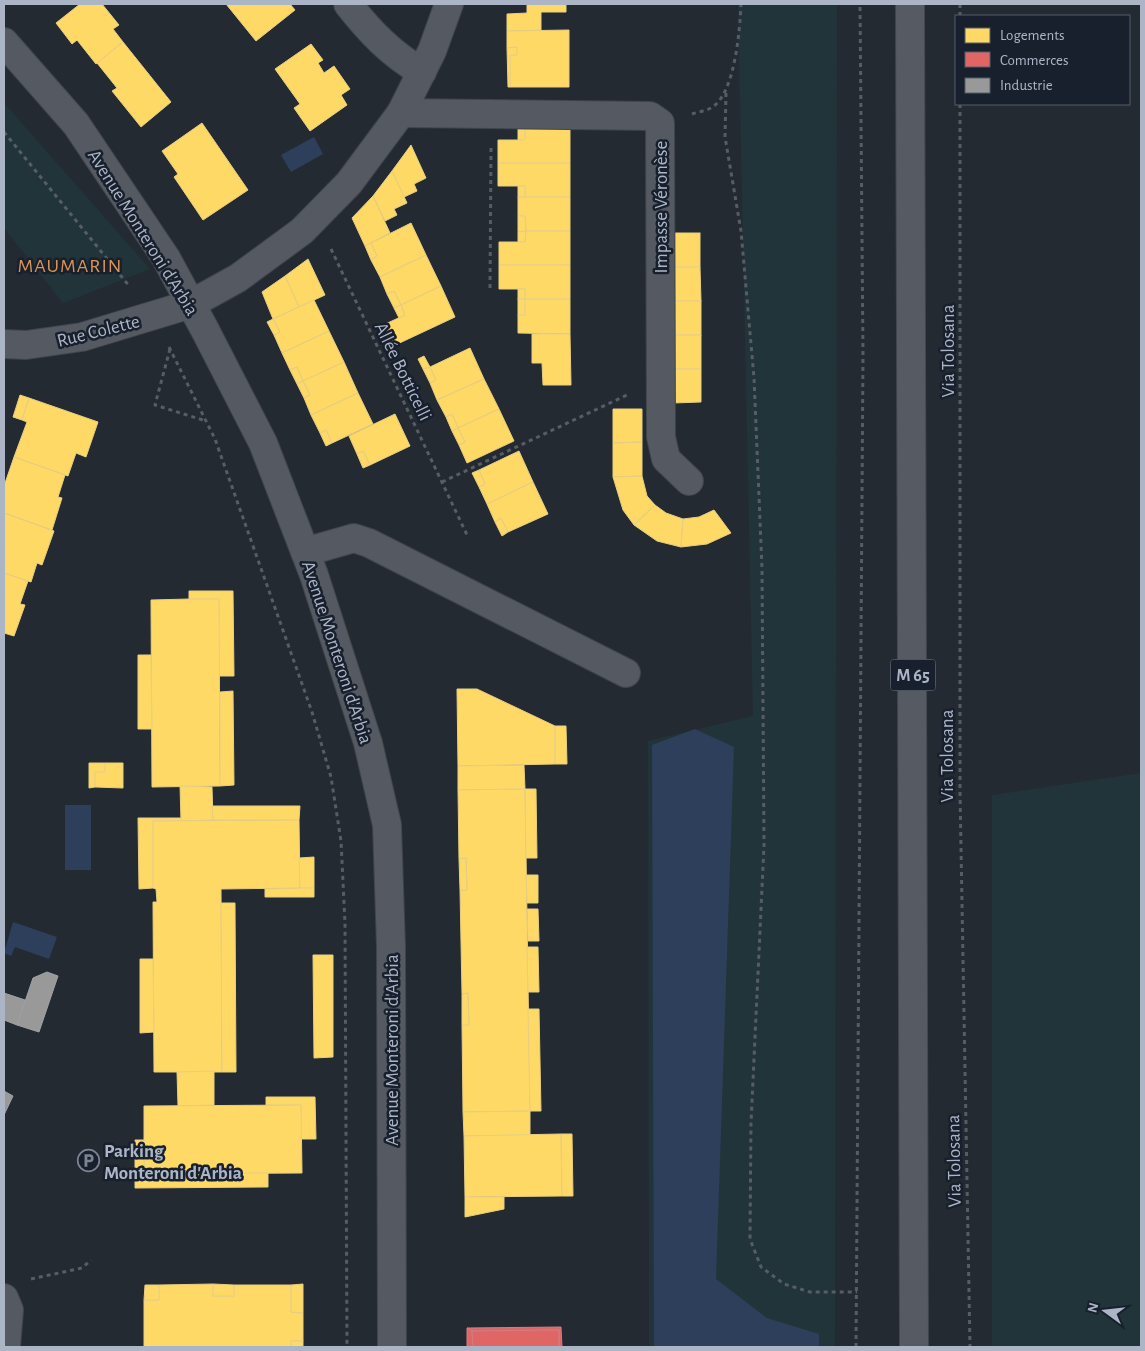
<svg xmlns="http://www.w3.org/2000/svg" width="1145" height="1351" viewBox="0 0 1145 1351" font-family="'Alegreya Sans',sans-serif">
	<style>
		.green { fill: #213439 }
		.water { fill: #2e3f5b }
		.homes { fill: #ffd966; stroke: #e6ce83 }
		.shops { fill: #e06666; stroke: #d07e83 }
		.industry { fill: #999; stroke: #9fa1a6 }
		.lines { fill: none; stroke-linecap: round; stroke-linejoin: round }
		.minor-casing { stroke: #40444b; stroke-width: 30 }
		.major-casing { stroke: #41474f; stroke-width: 30 }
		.path { stroke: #575d64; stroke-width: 3; stroke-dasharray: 4 4; stroke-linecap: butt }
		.minor { stroke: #545962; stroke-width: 28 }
		.major { stroke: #565b63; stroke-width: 28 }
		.labels { text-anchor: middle; stroke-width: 5; stroke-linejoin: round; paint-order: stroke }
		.shield { fill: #18202d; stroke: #808898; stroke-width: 1 }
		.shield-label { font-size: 18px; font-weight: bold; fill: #acb5c6 }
		.street-label { font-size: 19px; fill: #acb5c6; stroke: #18202d }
		.poi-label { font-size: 19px; font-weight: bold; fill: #acb5c6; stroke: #18202d; text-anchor: start }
		.neighbourhood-label { font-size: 20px; letter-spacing: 1px; fill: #da9353; stroke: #18202d }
	</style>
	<rect width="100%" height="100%" fill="#242a32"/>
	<g class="green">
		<polygon points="738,4 837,4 835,1347 649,1347 648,741 753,716"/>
		<polygon points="4,103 150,269 63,303 4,228"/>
		<polygon points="1141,773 1141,1347 992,1347 992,795"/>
	</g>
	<g class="water">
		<polygon points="314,137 323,154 291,172 281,155"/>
		<polygon points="695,729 734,747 716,1279 767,1318 819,1334 819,1347 654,1347 652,745"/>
		<rect x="65" y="805" width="26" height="65"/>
		<polygon points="13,922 57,937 49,959 15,947 11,956 4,953"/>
	</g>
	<g class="homes">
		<polygon points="80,4 102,4 119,25 113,29 123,42 96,64 77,40 72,44 56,23"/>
		<polygon points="226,4 290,4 295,10 256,41"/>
		<polygon points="527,4 566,4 566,12 541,12 541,30 507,31 507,14 527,13"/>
		<polygon points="569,30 569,87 510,87 510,55 517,55 517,47 507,48 507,31"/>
		<polygon points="123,42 171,102 141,127 112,91 117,88 97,63"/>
		<polygon points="311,44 323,60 318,63 324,73 334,66 350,89 341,95 347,105 310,131 294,108 300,104 275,69"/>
		<polygon points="517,47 517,55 510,55 510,87 508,87 507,48"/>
		<polygon points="202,123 248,190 203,220 174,177 178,174 162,151"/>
		<rect x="518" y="128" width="7" height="12"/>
		<polygon points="525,128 570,128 570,163 498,163 498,140 525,140"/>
		<polygon points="411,145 426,178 414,184 417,191 404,197 392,171"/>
		<polygon points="498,163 570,163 570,197 525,197 525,186 498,186"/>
		<polygon points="392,171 407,203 394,209 397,215 385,221 373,196"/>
		<rect x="518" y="186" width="7" height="11"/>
		<polygon points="373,196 390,233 365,246 352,218"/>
		<polygon points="518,197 570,197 570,231 526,231 525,216 518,216"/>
		<polygon points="518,216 525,216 526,231 518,232"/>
		<polygon points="411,223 426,255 380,277 371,260 377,256 371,243"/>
		<polygon points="526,231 525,242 518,242 518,232"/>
		<polygon points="526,231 570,231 570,265 499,265 499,242 525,242"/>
		<rect x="672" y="233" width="28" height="34"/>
		<polygon points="371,243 377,256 371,260 365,246"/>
		<polygon points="426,255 441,286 401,305 394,291 387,294 380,277"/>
		<polygon points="308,259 325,295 299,307 285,276"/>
		<polygon points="499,265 570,265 570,299 525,299 525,289 499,289"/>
		<polygon points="672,267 700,267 701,301 672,301"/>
		<polygon points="285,276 299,307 273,319 262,292"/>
		<polygon points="441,286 455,317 391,347 381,326 405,315 401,305"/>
		<rect x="518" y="289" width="7" height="10"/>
		<polygon points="394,291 401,305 394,308 387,294"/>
		<rect x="518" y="299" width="7" height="16"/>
		<polygon points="525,299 570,299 570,334 518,333 518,315 525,315"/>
		<polygon points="314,300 329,331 282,353 274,335 280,332 273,319"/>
		<rect x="672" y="301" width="29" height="34"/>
		<polygon points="401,305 405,315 399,318 394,308"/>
		<polygon points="273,319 280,332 274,335 267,322"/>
		<polygon points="329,331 344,362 303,381 297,367 290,370 282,353"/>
		<polygon points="532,334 570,334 571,385 543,385 542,363 532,363"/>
		<polygon points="672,335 701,335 701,369 673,369"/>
		<polygon points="470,348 484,379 437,400 430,383 436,380 430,367"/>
		<polygon points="424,356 430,367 423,369 418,359"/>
		<polygon points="344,362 358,393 311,415 304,398 310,395 303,381"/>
		<polygon points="297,367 303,381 297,384 290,370"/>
		<polygon points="430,367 436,380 430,383 423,369"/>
		<polygon points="673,369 701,369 701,402 673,403"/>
		<polygon points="484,379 499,409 458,428 452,414 446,417 437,400"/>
		<polygon points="303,381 310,395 304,398 297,384"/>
		<polygon points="358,393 373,424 332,443 326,430 320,433 311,415"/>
		<polygon points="20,395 29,398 22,420 13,417"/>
		<polygon points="29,398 98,422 86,457 76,453 68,476 14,457 27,422 22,420"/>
		<polygon points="499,409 514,441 467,463 459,445 465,442 458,428"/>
		<polygon points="613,409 642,409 642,442 613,443"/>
		<polygon points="395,414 410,446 370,465 363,451 357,454 349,436"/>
		<polygon points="452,414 458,428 452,431 446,417"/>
		<polygon points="458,428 465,442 459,445 452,431"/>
		<polygon points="326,430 332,443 326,446 320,433"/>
		<polygon points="642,442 642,476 613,477 613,443"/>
		<polygon points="363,451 370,465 363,468 357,454"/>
		<polygon points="519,451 533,482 487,504 479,487 485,484 479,470"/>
		<polygon points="14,457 65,475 58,497 62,498 52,530 4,513 4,486"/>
		<polygon points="479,470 485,484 479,487 472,473"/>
		<polygon points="642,476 647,496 655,505 634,525 623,510 613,477"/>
		<polygon points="533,482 548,514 508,532 501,518 495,522 487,504"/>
		<polygon points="655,505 666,513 683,519 681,547 657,541 634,525"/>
		<polygon points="714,510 731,533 707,544 681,547 683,519 699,517"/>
		<polygon points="4,513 54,531 42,565 37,563 31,582 4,573"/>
		<polygon points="501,518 508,532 502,536 495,522"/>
		<polygon points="4,573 28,581 20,604 25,605 14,636 4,633"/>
		<polygon points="189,591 233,591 234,676 219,676 219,599 189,599"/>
		<polygon points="189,599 219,599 220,786 152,787 151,600"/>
		<polygon points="138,655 151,655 152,729 138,729"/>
		<polygon points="457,689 477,689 555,726 555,764 458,766"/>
		<polygon points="233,691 234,785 220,786 220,692"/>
		<polygon points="555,726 566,726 567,764 555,764"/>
		<polygon points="89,763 105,763 105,772 95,772 95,787 89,788"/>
		<polygon points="105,763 123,763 123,788 95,787 95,772 105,772"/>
		<polygon points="524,765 525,789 458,790 458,766"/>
		<polygon points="180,786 212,787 213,820 181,821"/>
		<polygon points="525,789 530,1111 463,1112 462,1025 469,1025 468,993 462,994 460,890 467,890 466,858 459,859 458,790"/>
		<polygon points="525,789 536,789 537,858 526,858"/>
		<polygon points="212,806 300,806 299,820 213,820"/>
		<polygon points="138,818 181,818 181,821 153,821 153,888 139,889"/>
		<polygon points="299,820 300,888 221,889 222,1072 154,1072 153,902 157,902 156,889 153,888 153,821"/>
		<polygon points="314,857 314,888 300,888 299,858"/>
		<polygon points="466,858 467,890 460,890 459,859"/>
		<polygon points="526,875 538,875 538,903 527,903"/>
		<polygon points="300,888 314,888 314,897 265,897 265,889"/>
		<polygon points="221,903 235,903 236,1072 222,1072"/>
		<polygon points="527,909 538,909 539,941 528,941"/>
		<polygon points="527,947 538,947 539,992 528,992"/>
		<polygon points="313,955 333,955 333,1057 314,1058"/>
		<polygon points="140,959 153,959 154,1032 140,1033"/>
		<polygon points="468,993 469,1025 462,1025 462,994"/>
		<polygon points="528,1009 539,1009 541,1111 530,1111"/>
		<polygon points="214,1071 214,1105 178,1106 177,1072"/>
		<polygon points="266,1097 315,1097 316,1139 301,1139 301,1105 266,1105"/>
		<polygon points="301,1105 302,1173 144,1174 144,1106"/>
		<polygon points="530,1111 530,1135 464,1136 463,1112"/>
		<polygon points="561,1134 562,1196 465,1197 464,1136"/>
		<polygon points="561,1134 572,1134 573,1196 562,1196"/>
		<polygon points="135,1140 144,1140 144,1174 268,1173 268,1187 135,1188"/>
		<polygon points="465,1197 504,1197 504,1209 465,1217"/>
		<polygon points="213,1284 213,1296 234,1296 234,1285 291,1285 291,1312 303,1313 303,1341 291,1341 291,1347 144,1347 144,1300 159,1300 159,1285"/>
		<polygon points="213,1284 234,1285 234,1296 213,1296"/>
		<polygon points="303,1284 303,1313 291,1312 291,1285"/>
		<polygon points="145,1285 159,1285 159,1300 144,1300"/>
		<rect x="291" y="1341" width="12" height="6"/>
	</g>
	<g class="shops">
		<polygon points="561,1327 562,1347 559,1347 559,1330 472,1331 467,1328"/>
		<polygon points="467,1328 472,1331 473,1347 467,1347"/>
		<polygon points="559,1330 559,1347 473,1347 472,1331"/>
	</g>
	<g class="industry">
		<polygon points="47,972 58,976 39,1032 17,1025 33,978"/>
		<polygon points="4,993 25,1000 17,1025 4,1020"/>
		<polygon points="4,1091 13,1096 4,1115"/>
	</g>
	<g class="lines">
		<defs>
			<g id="minor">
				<path d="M348 4C370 32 391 54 422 72"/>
				<polyline points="4,42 76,124 166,258 205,330 263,443 314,575 368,743 387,825 391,947 392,1347"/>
				<polyline points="401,113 650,116 660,123 661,437 666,459 689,481"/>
				<polyline points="4,344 26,345 82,337 191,304 238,278 302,231 349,183 401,113 432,51 449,4"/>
				<polyline points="305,552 354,538 369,543 626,673"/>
				<polyline points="4,1298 9,1310 6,1347"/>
			</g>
			<polyline id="major" points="910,4 914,1347"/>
		</defs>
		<use href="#minor" class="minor-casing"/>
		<use href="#major" class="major-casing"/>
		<g class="path">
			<polyline points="960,4 960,16"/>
			<polyline points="726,93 725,137 741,231 754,378 762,568 764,845 751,1123 750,1239 761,1267 784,1284 810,1292 857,1292"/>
			<polyline points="960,104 960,792 970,1347"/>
			<path d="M692 114C698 112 705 111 711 108 735 95 740 29 741 4"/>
			<polyline points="4,132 130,287"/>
			<polyline points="331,249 468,537"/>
			<polyline points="490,288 491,148"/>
			<polyline points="169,347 215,439 312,712 331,777 341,841 345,923 347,1347"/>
			<polyline points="170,349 155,405 206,421"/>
			<polyline points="442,482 627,395"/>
			<polyline points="31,1279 82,1268 91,1260"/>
			<polyline points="856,1347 863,355 860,4"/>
		</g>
		<use href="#minor" class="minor"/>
		<use href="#major" class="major"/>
	</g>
	<defs>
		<symbol id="parking-ring" viewBox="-11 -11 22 22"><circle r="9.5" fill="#18202d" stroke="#7c8492" stroke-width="1.5"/><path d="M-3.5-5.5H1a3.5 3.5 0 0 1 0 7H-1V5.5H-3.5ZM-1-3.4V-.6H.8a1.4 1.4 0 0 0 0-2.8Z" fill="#7c8492"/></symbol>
	</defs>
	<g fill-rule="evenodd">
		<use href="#parking-ring" x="76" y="1148" width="25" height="25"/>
	</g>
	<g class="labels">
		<rect class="shield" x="890.5" y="659.5" width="45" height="31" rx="4"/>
		<g class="shield-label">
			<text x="913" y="681">M 65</text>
		</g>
		<g class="street-label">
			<text transform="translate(660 207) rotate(-90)" y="7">Impasse Véronèse</text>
			<text transform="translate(144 232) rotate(58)" y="7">Avenue Monteroni d'Arbia</text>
			<text transform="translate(98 330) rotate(-14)" y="7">Rue Colette</text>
			<text transform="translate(947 351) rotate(-90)" y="7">Via Tolosana</text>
			<text transform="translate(404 371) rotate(64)" y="7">Allée Botticelli</text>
			<text transform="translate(338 652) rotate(72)" y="7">Avenue Monteroni d'Arbia</text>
			<text transform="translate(946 756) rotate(-90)" y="7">Via Tolosana</text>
			<text transform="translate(391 1050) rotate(-90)" y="7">Avenue Monteroni d'Arbia</text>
			<text transform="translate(953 1161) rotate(-91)" y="7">Via Tolosana</text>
		</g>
		<g class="poi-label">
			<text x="104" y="1157">Parking<tspan x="104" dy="22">Monteroni d'Arbia</tspan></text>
		</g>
		<g class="neighbourhood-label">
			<text x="70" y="272">MAUMARIN</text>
		</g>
	</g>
	<rect width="1145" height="1351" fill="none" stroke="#acb5c6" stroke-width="10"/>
	<rect x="955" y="15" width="175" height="90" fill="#18202d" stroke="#535c6a"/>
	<rect x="965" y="28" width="25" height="15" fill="#ffd966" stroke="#535c6a"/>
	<text x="1000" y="40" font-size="15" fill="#acb5c6">Logements</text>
	<rect x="965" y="52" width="25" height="15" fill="#e06666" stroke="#535c6a"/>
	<text x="1000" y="65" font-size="15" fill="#acb5c6">Commerces</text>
	<rect x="965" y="78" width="25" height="15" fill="#999999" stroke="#535c6a"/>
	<text x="1000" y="90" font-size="15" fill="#acb5c6">Industrie</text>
	<g transform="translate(1105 1311) rotate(285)" stroke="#18202d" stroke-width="4" paint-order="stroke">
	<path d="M0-4L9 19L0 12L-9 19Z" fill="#acb5c6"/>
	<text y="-8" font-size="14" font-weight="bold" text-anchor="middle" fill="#acb5c6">N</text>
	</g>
</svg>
